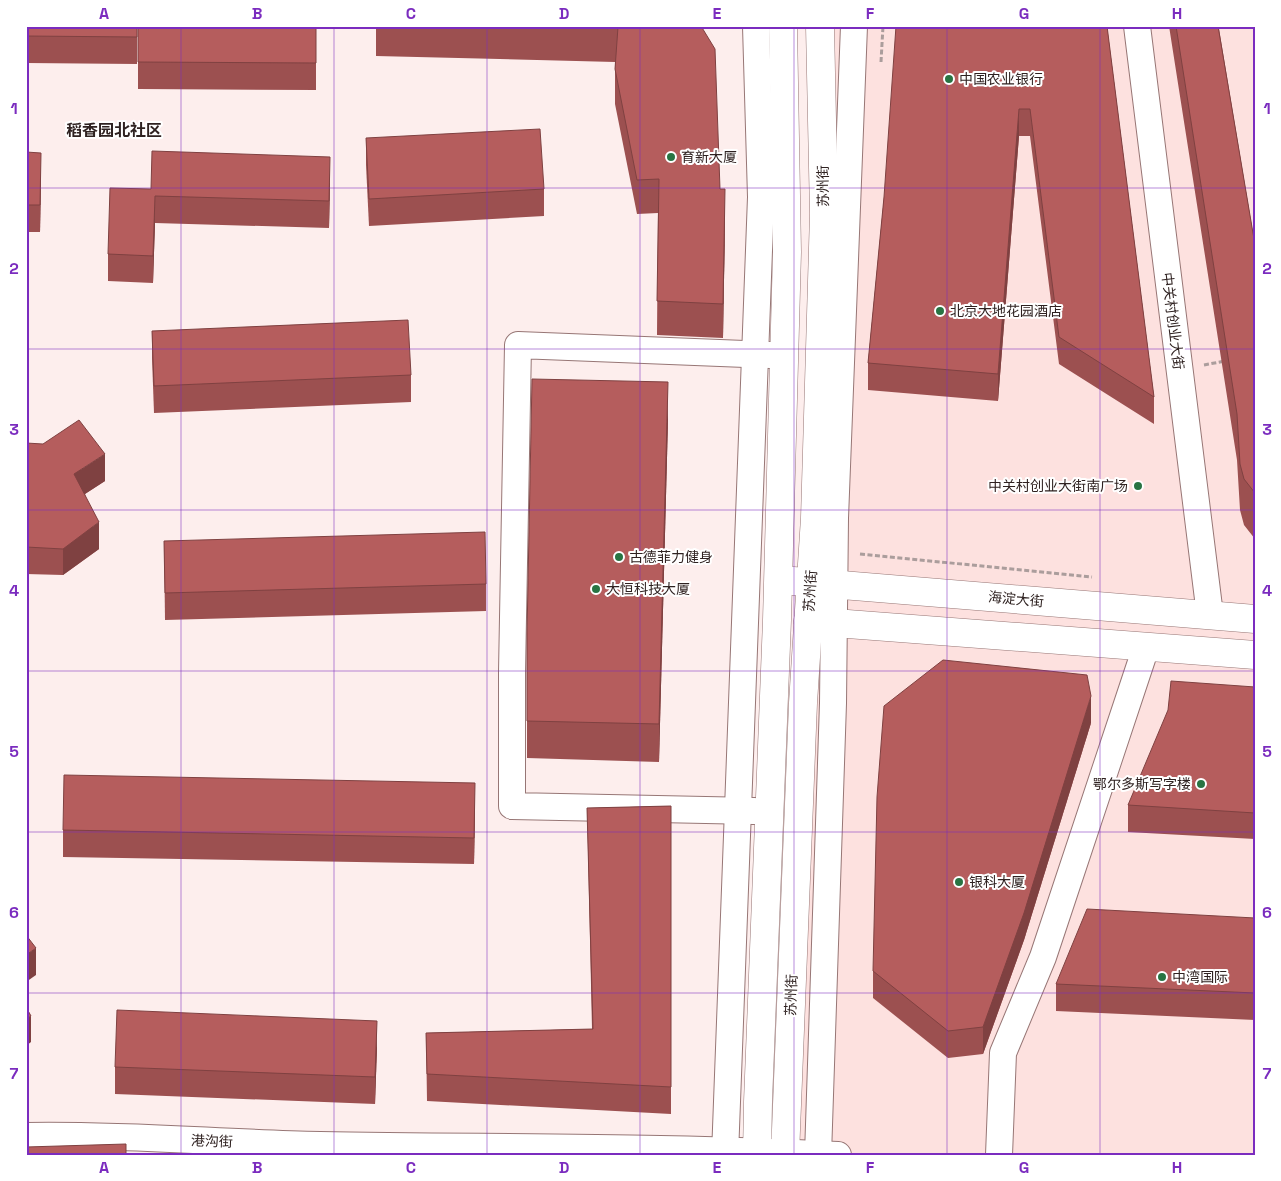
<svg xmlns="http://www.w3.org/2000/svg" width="1281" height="1181" viewBox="0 0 1281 1181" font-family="'Space Grotesk','Noto Sans SC',sans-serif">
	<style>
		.built { fill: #fde1df }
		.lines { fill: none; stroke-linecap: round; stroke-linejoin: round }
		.minor-casing { stroke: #977675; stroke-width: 28 }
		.major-casing { stroke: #977675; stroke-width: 29 }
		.path { stroke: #ab9d9c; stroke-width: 3; stroke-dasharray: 5 2.5; stroke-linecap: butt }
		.minor { stroke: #fff; stroke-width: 26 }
		.major { stroke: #fff; stroke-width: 28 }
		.wall { fill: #9c5050 }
		.shaded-wall { fill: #7f4141 }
		.building { fill: #b55d5d; stroke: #7f4141 }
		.grid { fill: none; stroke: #7b2cbf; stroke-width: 1; stroke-opacity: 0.55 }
		.poi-dot { fill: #287443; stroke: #fff; stroke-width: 2 }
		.labels { text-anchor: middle; stroke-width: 4; stroke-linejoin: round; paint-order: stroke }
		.poi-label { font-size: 14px; fill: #2f2221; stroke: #fff; text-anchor: start }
		.street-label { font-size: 14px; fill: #2f2221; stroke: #fff }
		.quarter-label { font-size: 16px; font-weight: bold; fill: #2f2221; stroke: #fff }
		.neatline { fill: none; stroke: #7b2cbf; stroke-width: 2 }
		.grid-label { font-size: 16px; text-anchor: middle; font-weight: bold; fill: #7b2cbf }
	</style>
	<rect width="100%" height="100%" fill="#fdeeed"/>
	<polygon class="built" points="820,26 1255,26 1255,1155 786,1155"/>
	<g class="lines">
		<defs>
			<g id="minor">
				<polyline points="1137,26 1210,615"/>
				<polyline points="754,811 512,806 512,672 518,345 771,355"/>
				<path d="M26 1136C124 1134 222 1143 320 1145 493 1148 666 1146 838 1155"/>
				<polyline points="725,1155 761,197 756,26"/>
				<polyline points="818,1155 833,703 835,518 854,26"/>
				<polyline points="999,1155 1003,1053 1043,957 1146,647"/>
			</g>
			<g id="major">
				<polyline points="793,581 1255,619"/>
				<polyline points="808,621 1255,655"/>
				<polyline points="757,1155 758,1102 777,620 787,252 783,26"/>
				<polyline points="785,1155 803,703 815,518 824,214 820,26"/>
			</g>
		</defs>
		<use href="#minor" class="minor-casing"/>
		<use href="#major" class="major-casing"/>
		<g class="path">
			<polyline points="881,62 883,26"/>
			<polyline points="1204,365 1225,361"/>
			<polyline points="860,554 1092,577"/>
		</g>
		<use href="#minor" class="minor"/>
		<use href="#major" class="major"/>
	</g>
	<g class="wall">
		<polygon points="26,26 137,26 137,64 26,63"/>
		<polygon points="138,26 316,26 316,90 138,89"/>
		<polygon points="376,26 701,26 720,189 725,223 723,338 657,335 658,213 637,214 615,104 615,62 376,56"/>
		<polygon points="1107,26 1154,397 1154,424 1059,364 1030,136 1019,136 998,401 868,390 868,363 884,197"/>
		<polygon points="1169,26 1238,26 1219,29 1255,245 1255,539 1244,525 1240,510 1237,460"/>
		<polygon points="366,138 544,189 544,216 369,226 366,165"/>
		<polygon points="26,152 41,180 40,232 26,232"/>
		<polygon points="330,183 329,228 155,223 153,283 108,281 108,254 151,189"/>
		<polygon points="152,331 411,375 411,402 154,413 152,358"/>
		<polygon points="668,420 659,762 527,758 527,634"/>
		<polygon points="26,443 105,481 85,494 99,549 63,575 26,574"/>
		<polygon points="164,541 486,584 486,611 165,620"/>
		<polygon points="1255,687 1255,839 1128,832 1128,805"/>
		<polygon points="1091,723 1024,940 983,1054 948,1058 873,998 873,971"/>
		<polygon points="671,806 671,1114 427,1101 426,1033 592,1029 587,808"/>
		<polygon points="475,810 474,864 63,857 63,830"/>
		<polygon points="1255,918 1255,1020 1056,1011 1056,984"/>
		<polygon points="377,1047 375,1104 115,1094 115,1067"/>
	</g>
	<g class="shaded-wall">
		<polygon points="1019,109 1019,136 998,401 998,374"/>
		<polygon points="41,153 41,180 40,232 40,205"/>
		<polygon points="330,157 330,183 329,228 329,201"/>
		<polygon points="725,189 725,223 723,338 723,304"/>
		<polygon points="155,196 155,223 153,283 153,256"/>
		<polygon points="668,382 668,420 659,762 659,724"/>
		<polygon points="105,454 105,481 74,501 74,474"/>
		<polygon points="99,522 99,549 63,575 63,549"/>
		<polygon points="1091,696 1091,723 1024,940 983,1054 983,1027"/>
		<polygon points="475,783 475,810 474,864 474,838"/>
		<polygon points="36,948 36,975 26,982 26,955"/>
		<polygon points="31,1016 31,1042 26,1046 26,1019"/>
		<polygon points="377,1021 377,1047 375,1104 375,1077"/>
	</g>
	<g class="building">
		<polygon points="26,26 137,26 137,37 26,36"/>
		<polygon points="138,26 316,26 316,63 138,62"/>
		<polygon points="577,26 701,26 715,49 720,189 725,189 723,304 657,301 659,179 637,180 615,69 618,27"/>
		<polygon points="896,26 1107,26 1154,397 1059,337 1030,109 1019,109 998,374 868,363 884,197"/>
		<polygon points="1176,26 1218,26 1255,245 1255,493 1244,479 1240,464 1237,414"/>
		<polygon points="540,129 544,189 369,199 366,138"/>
		<polygon points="152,151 330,157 329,201 155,196 153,256 108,254 110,188 151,189"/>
		<polygon points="26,152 41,153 40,205 26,205"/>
		<polygon points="408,320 411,375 154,386 152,331"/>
		<polygon points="532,379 668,382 659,724 527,721 527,634"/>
		<polygon points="79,420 105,454 74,474 99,522 63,549 26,547 26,443 43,444"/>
		<polygon points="485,532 486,584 165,593 164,541"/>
		<polygon points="943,660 1087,675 1091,696 1024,913 983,1027 948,1031 873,971 877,797 884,706"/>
		<polygon points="1171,681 1255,687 1255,813 1128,805 1168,710"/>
		<polygon points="64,775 475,783 474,838 63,830"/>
		<polygon points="671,806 671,1087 427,1074 426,1033 593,1029 587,808"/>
		<polygon points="1087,909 1255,918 1255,993 1056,984"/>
		<polygon points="26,935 36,948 26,955"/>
		<polygon points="26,1007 31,1016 26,1019"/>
		<polygon points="117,1010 377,1021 375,1077 115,1067"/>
		<polygon points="126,1144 126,1155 26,1155 26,1147"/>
	</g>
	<path class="grid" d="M181 26V1155M334 26V1155M487 26V1155M640 26V1155M794 26V1155M947 26V1155M1100 26V1155M26 188H1255M26 349H1255M26 510H1255M26 671H1255M26 832H1255M26 993H1255"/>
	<g class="poi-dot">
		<circle cx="949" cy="79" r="5"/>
		<circle cx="671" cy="157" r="5"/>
		<circle cx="940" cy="311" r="5"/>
		<circle cx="1138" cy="486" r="5"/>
		<circle cx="619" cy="557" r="5"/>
		<circle cx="596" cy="589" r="5"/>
		<circle cx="1201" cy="784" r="5"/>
		<circle cx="959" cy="882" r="5"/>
		<circle cx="1162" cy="977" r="5"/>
	</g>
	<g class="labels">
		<g class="poi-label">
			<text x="959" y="84">中国农业银行</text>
			<text x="681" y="162">育新大厦</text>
			<text x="950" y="316">北京大地花园酒店</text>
			<text x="1128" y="491" text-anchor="end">中关村创业大街南广场</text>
			<text x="629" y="562">古德菲力健身</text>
			<text x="606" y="594">大恒科技大厦</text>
			<text x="1191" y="789" text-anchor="end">鄂尔多斯写字楼</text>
			<text x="969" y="887">银科大厦</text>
			<text x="1172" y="982">中湾国际</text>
		</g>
		<g class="street-label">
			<text transform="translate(823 186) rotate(-91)" y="5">苏州街</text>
			<text transform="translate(1173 321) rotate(83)" y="5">中关村创业大街</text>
			<text transform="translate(810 591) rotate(-86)" y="5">苏州街</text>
			<text transform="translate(1016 599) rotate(5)" y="5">海淀大街</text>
			<text transform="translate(791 995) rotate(-88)" y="5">苏州街</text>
			<text transform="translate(212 1141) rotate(2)" y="5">港沟街</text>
		</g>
		<g class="quarter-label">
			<text x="114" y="136">稻香园北社区</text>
		</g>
	</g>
	<rect width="1281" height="1181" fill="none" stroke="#ffffff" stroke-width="55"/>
	<rect x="28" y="28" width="1226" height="1126" class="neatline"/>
	<g class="grid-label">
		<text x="104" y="19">A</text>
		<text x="257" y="19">B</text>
		<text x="411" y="19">C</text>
		<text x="564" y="19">D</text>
		<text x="717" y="19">E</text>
		<text x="870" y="19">F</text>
		<text x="1024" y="19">G</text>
		<text x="1177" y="19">H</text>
		<text x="14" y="114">1</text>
		<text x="1267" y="114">1</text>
		<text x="14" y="274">2</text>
		<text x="1267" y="274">2</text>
		<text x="14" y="435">3</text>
		<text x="1267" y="435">3</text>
		<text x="14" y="596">4</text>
		<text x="1267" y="596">4</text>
		<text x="14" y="757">5</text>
		<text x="1267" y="757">5</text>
		<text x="14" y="918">6</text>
		<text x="1267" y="918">6</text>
		<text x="14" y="1079">7</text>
		<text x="1267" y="1079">7</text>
		<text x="104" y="1173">A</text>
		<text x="257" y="1173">B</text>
		<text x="411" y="1173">C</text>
		<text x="564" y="1173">D</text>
		<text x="717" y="1173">E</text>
		<text x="870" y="1173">F</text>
		<text x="1024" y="1173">G</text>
		<text x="1177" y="1173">H</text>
	</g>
</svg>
